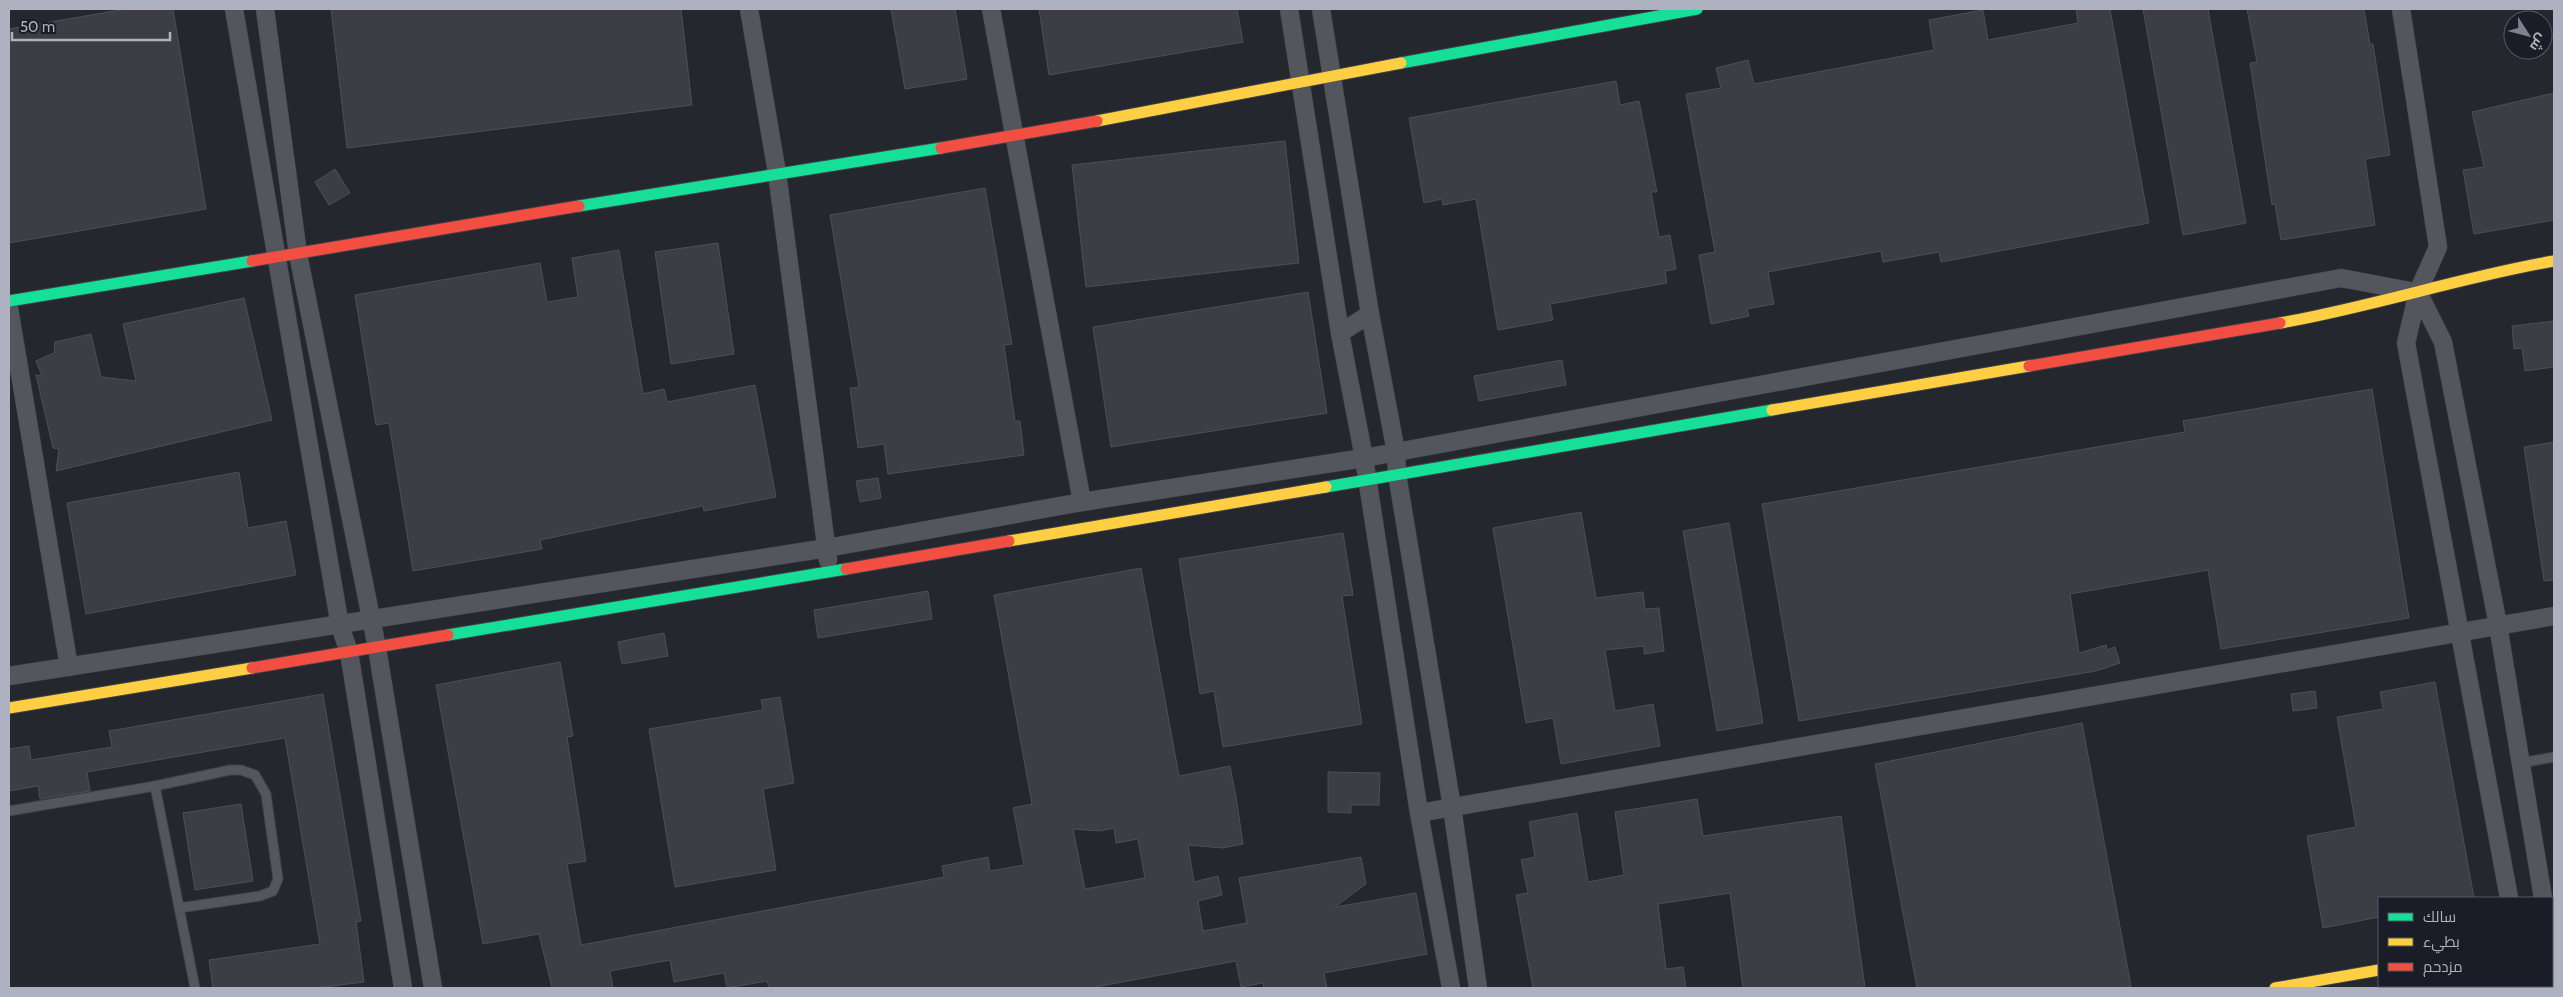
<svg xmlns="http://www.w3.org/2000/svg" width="2563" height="997" viewBox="0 0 2563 997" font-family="Cabin,Cairo,sans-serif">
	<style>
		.building { fill: #3c3e44; stroke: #4d4f56; fill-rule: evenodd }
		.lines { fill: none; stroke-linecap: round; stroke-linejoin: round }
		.lane-casing { stroke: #404247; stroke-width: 11 }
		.street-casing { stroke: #404247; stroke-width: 19 }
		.fast-casing { stroke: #404247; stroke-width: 13 }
		.slow-casing { stroke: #404247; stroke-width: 13 }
		.jam-casing { stroke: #404247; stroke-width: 13 }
		.lane { stroke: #54565d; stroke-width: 9 }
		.street { stroke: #54565d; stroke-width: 18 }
		.fast { stroke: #16e098; stroke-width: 11 }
		.slow { stroke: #ffcf43; stroke-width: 11 }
		.jam { stroke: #f24e42; stroke-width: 11 }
	</style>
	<rect width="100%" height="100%" fill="#25272e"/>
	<g class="building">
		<polygon points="126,9 173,9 206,209 9,243 9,29"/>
		<polygon points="331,9 681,9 692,105 347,148"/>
		<polygon points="891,9 955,9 967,79 905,89"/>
		<polygon points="1039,9 1237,9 1243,42 1049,75"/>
		<polygon points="2076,9 2110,9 2149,223 1941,262 1939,252 1883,262 1881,251 1768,272 1774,304 1747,309 1749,316 1711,324 1699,255 1715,252 1686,94 1721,88 1716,68 1748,60 1754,84 1934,50 1929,20 1983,10 1988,40 2078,23"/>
		<polygon points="2143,9 2208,9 2246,223 2183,235"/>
		<polygon points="2247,9 2364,9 2370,44 2373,44 2390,155 2365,159 2375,225 2281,240 2275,204 2272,205 2250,63 2257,62"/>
		<polygon points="1616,81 1620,105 1639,101 1657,192 1651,192 1659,237 1670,235 1676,269 1665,271 1667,283 1550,304 1553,320 1498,330 1476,199 1443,205 1442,199 1424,203 1409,118"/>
		<polygon points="2554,93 2554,220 2474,234 2463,170 2484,167 2472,112"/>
		<polygon points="1285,141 1299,263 1086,287 1072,165"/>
		<polygon points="335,169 350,193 329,205 315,182"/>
		<polygon points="985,188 1012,344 1004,345 1015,421 1020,421 1024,455 888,474 884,444 858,448 850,388 859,387 830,215"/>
		<polygon points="718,243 734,354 671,364 655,252"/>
		<polygon points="619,250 643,394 664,389 667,402 755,385 776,497 704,511 703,506 540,540 542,549 413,571 389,423 376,425 355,295 540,263 547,302 578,297 572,258"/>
		<polygon points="1308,292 1327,413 1111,447 1093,327"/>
		<polygon points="244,298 272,420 56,471 59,449 53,448 36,375 42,376 36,361 54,353 55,342 91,334 101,377 136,381 123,324"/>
		<polygon points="2554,321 2554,367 2525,371 2522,348 2514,349 2512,326"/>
		<polygon points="1562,360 1566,385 1479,401 1474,376"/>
		<polygon points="2372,389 2409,618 2221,649 2208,570 2070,594 2079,653 2106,645 2107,650 2115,647 2120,663 2096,671 1799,721 1762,504 2185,432 2183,421"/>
		<polygon points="2554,442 2554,580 2544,581 2524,447"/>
		<polygon points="239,472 248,528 286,521 296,575 86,614 67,503"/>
		<polygon points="878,478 881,498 860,502 856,481"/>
		<polygon points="1581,512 1596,598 1643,592 1645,609 1659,608 1664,651 1644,654 1644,646 1605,650 1615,711 1653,704 1660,746 1561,764 1553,718 1526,723 1493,528"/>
		<polygon points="1729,523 1763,723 1717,731 1683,531"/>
		<polygon points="1343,533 1353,595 1342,596 1362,724 1223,747 1214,691 1200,694 1179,559"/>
		<path d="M1141 568 1179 776 1230 766 1236 797 1243 844 1223 848 1188 845 1194 882 1218 876 1222 895 1198 901 1203 931 1247 923 1239 878 1361 857 1366 884 1335 907 1416 893 1427 954 1324 973 1327 988H1264L1263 983 1241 987 1236 961 1090 988H769L767 981 727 988 724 973 674 982 670 960 610 971 613 988H552L539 934 483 944 436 685 560 662 573 736 567 737 586 861 567 864 581 945 944 877 942 866 988 857 990 871 1024 865 1013 808 1032 804 994 595ZM1114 828 1116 843 1138 839 1145 878 1085 889 1073 829 1100 831Z"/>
		<polygon points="928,591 932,619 818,638 814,610"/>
		<polygon points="664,633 668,656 622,664 618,642"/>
		<polygon points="2435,682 2474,898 2379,898 2379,917 2323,928 2307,836 2356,827 2337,717 2383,709 2380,692"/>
		<polygon points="2315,691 2317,708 2293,711 2291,694"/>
		<polygon points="323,694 361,921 356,922 364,982 317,988 213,988 209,960 320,944 285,738 87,772 90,791 40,799 38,786 9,791 9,749 29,746 31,760 112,747 109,731"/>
		<polygon points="780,697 794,783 763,789 776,870 675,887 649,729 763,710 761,700"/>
		<polygon points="2082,723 2131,986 2121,988 1917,988 1875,764"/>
		<polygon points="1328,772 1380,773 1379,805 1351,805 1351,813 1328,812"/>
		<polygon points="1697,799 1703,836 1841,816 1865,988 1743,988 1730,893 1658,904 1666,969 1683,967 1686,988 1533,988 1516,895 1528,893 1521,860 1535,857 1529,822 1577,813 1588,882 1624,875 1615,812"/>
		<polygon points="241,804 253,881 195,890 183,813"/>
	</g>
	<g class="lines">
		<defs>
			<g id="lane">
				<polyline points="2521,763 2554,757"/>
				<polyline points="155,786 195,988"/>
				<polyline points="9,811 155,786 230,770 241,770 255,775 266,794 278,879 273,891 260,896 179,908"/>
			</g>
			<g id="street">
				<polyline points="234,9 340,626 349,652 403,988"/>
				<polyline points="265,9 298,254 377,648 433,988"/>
				<polyline points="749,9 777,173 828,560"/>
				<polyline points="991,9 1082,502"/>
				<polyline points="1289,9 1340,333 1364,458 1419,813 1451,988"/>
				<polyline points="1321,9 1370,314 1396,452 1397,474 1452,807 1478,988"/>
				<polyline points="2401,9 2438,247 2418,292 2406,343 2509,898"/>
				<polyline points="2418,292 2443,342 2498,625 2543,898"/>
				<polyline points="9,308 69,667"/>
				<polyline points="1340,333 1370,314"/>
				<polyline points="9,676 827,548 1082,502 1364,458 2341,278 2410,291"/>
				<polyline points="1419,813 2554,616"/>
			</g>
			<g id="fast">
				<polyline points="1401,63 1697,9"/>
				<polyline points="579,206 941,148"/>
				<polyline points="9,301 252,261"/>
				<polyline points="1326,487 1772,410"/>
				<polyline points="448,635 846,569"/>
			</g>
			<g id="slow">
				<polyline points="1097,121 1401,63"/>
				<path d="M2280 323C2372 307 2461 277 2554 261"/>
				<polyline points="1772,410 2029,366"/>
				<polyline points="1009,541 1326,487"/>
				<polyline points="9,708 252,668"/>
				<polyline points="2552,938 2554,938"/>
				<polyline points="2275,988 2379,970"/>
			</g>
			<g id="jam">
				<polyline points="941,148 1097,121"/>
				<polyline points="252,261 579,206"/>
				<polyline points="2029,366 2280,323"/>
				<polyline points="846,569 1009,541"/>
				<polyline points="252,668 448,635"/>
			</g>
		</defs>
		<use href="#lane" class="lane-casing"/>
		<use href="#street" class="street-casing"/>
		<use href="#fast" class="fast-casing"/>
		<use href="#slow" class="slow-casing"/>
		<use href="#jam" class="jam-casing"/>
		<use href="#lane" class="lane"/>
		<use href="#street" class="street"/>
		<use href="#fast" class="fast"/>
		<use href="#slow" class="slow"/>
		<use href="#jam" class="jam"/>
	</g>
	<rect width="2563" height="997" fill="none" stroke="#aeb2c0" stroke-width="20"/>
	<rect x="2378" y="897" width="175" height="90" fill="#1a1d27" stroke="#555964"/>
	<rect x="2388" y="913" width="25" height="8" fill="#16e098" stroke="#555964"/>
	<text x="2423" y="922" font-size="15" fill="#aeb2c0">سالك</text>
	<rect x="2388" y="938" width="25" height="8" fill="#ffcf43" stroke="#555964"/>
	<text x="2423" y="947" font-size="15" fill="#aeb2c0">بطيء</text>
	<rect x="2388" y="963" width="25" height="8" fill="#f24e42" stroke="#555964"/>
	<text x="2423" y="972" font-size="15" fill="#aeb2c0">مزدحم</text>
	<g transform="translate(2528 35) rotate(126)"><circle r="24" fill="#1a1d27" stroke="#555964"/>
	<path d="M0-4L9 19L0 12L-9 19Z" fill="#7e818d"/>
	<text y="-8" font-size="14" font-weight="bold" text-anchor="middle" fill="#aeb2c0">ش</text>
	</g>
	<path d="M12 32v8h158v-8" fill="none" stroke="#aeb2c0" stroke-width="2.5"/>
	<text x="20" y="32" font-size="15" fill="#aeb2c0" stroke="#1a1d27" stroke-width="4" paint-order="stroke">50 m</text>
</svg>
